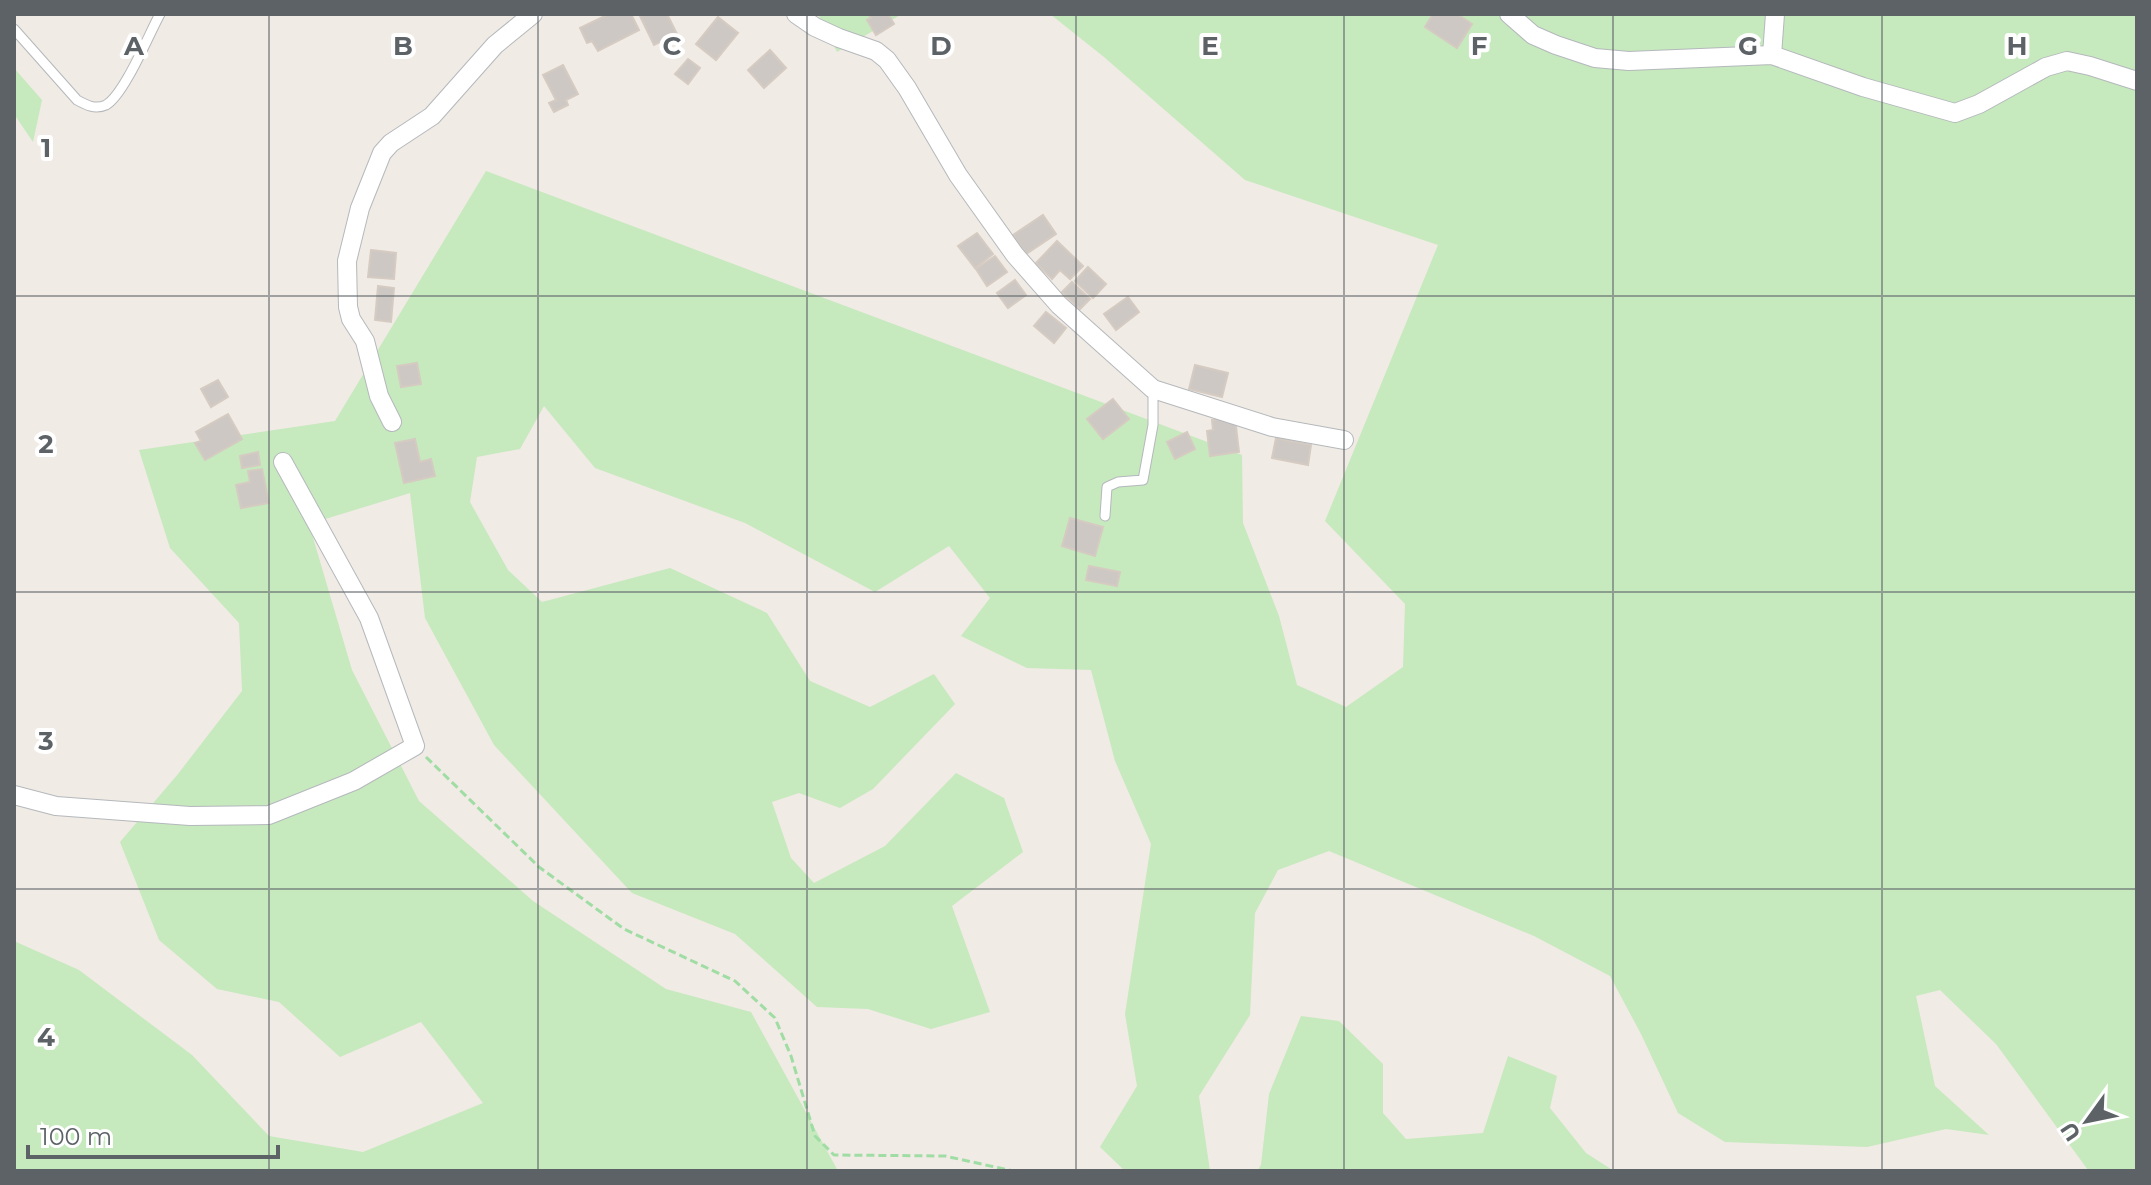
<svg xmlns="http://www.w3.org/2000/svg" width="2151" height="1185" viewBox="0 0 2151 1185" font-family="Montserrat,sans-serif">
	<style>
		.green { fill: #c6e9be }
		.building { fill: #cdc8c3; stroke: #d5cbc2; stroke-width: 2 }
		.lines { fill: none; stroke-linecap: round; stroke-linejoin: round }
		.lane-casing { stroke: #b5b8bc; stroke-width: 11 }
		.street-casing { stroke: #b5b8bc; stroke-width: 20 }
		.path { stroke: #a0dda5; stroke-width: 3; stroke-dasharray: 8 4; stroke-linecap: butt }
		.lane { stroke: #fff; stroke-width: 9 }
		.street { stroke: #fff; stroke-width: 18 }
		.grid { fill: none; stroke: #5c6266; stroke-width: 2; stroke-opacity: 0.55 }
		.grid-label { font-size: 26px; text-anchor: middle; font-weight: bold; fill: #5c6266; stroke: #fff; stroke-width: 8; stroke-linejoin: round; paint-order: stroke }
	</style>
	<rect width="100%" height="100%" fill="#f0ebe4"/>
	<g class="green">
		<polygon points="818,14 902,14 837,52"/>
		<polygon points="1050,14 2137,14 2137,1171 2088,1170 1996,1044 1940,990 1916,996 1935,1086 1989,1135 1946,1129 1867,1147 1725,1142 1678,1113 1641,1034 1610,976 1534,936 1329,851 1278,870 1255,913 1250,1015 1199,1096 1210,1171 1125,1171 1100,1147 1137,1086 1125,1014 1151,844 1115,761 1091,670 1027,668 961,636 990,598 949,546 875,592 745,523 595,468 544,406 520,449 477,457 470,502 508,570 542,602 670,568 767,613 810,681 870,707 934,674 955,704 873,789 840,808 799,793 772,802 791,858 814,883 885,846 956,773 1004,798 1023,852 952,906 990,1012 931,1029 868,1009 817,1007 735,934 632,893 494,745 425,618 410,493 309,524 352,670 419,801 533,901 666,989 751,1012 838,1171 14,1171 14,941 79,970 192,1055 269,1136 363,1152 483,1103 421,1022 340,1057 279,1002 217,989 159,940 120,842 178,774 242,691 239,623 170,548 139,450 335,421 486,171 1242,455 1243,523 1279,616 1297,685 1346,707 1403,667 1405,604 1325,521 1438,245 1245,180 1104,57"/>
		<polygon points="14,68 42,100 33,142 14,114"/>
		<polygon points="1301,1016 1339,1021 1383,1064 1383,1113 1406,1139 1483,1133 1508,1056 1557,1076 1550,1108 1586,1153 1614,1171 1257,1171 1261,1165 1269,1094"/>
	</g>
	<g class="building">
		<polygon points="609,14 631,14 639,30 598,51 592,41 587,43 580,28"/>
		<polygon points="639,14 667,14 677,34 654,45"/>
		<polygon points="868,14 888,14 894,24 876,35 867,20 871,18"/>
		<polygon points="1433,14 1457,14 1472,24 1457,48 1425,27"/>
		<polygon points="718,17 738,33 716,60 696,44"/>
		<polygon points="770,50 786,68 764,88 748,70"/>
		<polygon points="688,59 700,68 688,84 675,74"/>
		<polygon points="563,65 578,94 566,100 568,105 554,112 549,103 556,100 543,75"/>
		<polygon points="1043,215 1056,234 1026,254 1013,235"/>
		<polygon points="977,233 993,254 975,268 958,246"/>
		<polygon points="1057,241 1083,266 1070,279 1060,270 1052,279 1036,263"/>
		<polygon points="371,250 396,253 394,279 368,277"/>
		<polygon points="995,256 1007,272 987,286 976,269"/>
		<polygon points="1088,267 1106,284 1093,298 1075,281"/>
		<polygon points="1015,280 1026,295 1008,308 997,293"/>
		<polygon points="1072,282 1090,299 1080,309 1062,292"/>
		<polygon points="378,286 394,288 391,322 375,320"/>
		<polygon points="1128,297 1139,312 1116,330 1104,314"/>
		<polygon points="1046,312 1066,328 1054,343 1034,326"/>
		<polygon points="417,363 421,384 401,387 397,366"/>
		<polygon points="1195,365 1228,373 1222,397 1189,389"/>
		<polygon points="218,380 228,397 211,407 201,389"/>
		<polygon points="1113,399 1129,419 1103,439 1087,419"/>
		<polygon points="228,414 242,439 205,460 195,443 201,441 196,432"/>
		<polygon points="1235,418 1239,452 1210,456 1207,431 1213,430 1212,420"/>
		<polygon points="1187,432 1195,449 1175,459 1167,442"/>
		<polygon points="1276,438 1311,445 1308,465 1272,458"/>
		<polygon points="415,439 420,462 431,459 435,476 404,483 395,443"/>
		<polygon points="258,452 260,465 242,468 240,456"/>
		<polygon points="262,469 269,503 241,508 236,485 250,482 248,471"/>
		<polygon points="1070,518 1103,527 1095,556 1062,546"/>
		<polygon points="1089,566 1120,572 1117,586 1086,580"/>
	</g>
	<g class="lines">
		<defs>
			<g id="lane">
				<path d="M14 29 77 100C86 105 95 110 106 105 124 95 149 34 160 14"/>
				<polyline points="1105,516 1107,487 1118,482 1143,480 1153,425 1153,390"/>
			</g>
			<g id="street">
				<polyline points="796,14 815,27 839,38 876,51 887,60 907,88 958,175 1015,255 1059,305 1153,389 1272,427 1344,440"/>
				<polyline points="1509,14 1533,35 1556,45 1595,58 1629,61 1772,55 1863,87 1955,113 1979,104 2046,67 2067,61 2090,66 2137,81"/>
				<polyline points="1772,55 1775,14"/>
				<polyline points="392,422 379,396 365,341 351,319 348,307 347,261 360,208 382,153 391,143 432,116 495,45 533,14"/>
				<polyline points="14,795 56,806 190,816 269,815 354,781 415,746 369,618 283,462"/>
			</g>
		</defs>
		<use href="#lane" class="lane-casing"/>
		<use href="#street" class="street-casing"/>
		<polyline class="path" points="426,757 539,867 624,929 735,981 775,1018 791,1056 815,1136 834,1155 945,1156 1013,1171"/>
		<use href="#lane" class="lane"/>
		<use href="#street" class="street"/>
	</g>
	<path class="grid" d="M269 14V1171M538 14V1171M807 14V1171M1076 14V1171M1344 14V1171M1613 14V1171M1882 14V1171M14 296H2137M14 592H2137M14 889H2137"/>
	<g class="grid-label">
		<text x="134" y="55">A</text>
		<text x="403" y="55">B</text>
		<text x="672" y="55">C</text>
		<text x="941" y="55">D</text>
		<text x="1210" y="55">E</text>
		<text x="1479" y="55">F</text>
		<text x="1748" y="55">G</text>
		<text x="2017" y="55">H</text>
		<text x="46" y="157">1</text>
		<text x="46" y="453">2</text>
		<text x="46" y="750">3</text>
		<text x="46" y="1046">4</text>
	</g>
	<rect width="2151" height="1185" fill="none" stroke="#5c6266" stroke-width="32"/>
	<g transform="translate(2087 1121) rotate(237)" stroke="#ffffff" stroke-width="6" paint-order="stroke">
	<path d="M0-6L14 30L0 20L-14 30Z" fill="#5c6266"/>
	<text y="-12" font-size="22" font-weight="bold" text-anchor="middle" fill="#5c6266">U</text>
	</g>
	<path d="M28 1145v12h250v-12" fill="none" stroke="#5c6266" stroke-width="4"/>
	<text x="40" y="1145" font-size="24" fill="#5c6266" stroke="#ffffff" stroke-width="6" paint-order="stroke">100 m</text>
</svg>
